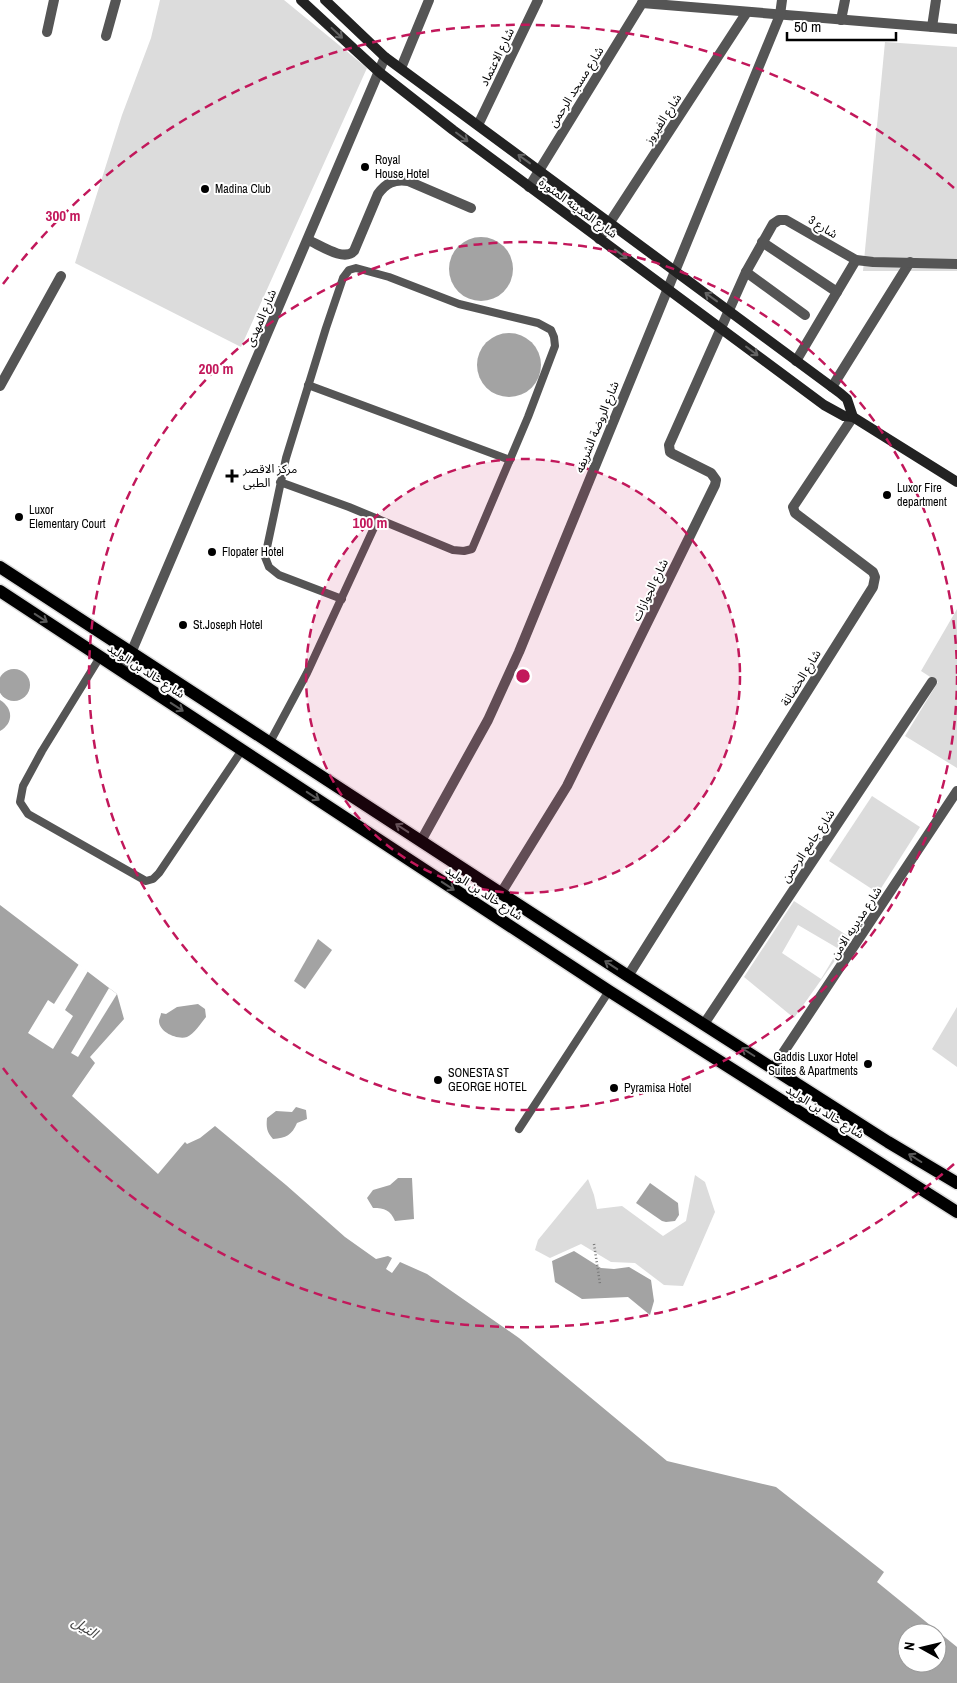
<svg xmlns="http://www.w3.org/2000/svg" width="957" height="1683" viewBox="0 0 957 1683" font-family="'Archivo Narrow','Noto Sans Arabic',sans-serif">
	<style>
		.green { fill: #dcdcdc; fill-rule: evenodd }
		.water { fill: #a3a3a3; fill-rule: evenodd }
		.pier { fill: #fff }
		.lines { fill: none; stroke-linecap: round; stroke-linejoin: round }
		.primary-casing { stroke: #dbdbdb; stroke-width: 15 }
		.path { stroke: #777; stroke-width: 2.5; stroke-dasharray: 1 2.5; stroke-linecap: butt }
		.service { stroke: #555; stroke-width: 8 }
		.minor { stroke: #555; stroke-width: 10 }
		.tertiary { stroke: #555; stroke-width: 10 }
		.secondary { stroke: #222; stroke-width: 10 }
		.primary { stroke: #000; stroke-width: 12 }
		.oneway { stroke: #646464 }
		.oneway2 { stroke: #595959 }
		.ring { fill: none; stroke: #c2185b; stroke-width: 2.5; stroke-dasharray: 9 6 }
		.poi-dot { fill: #000; stroke: #fff; stroke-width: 2 }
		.labels { text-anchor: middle; stroke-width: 4; stroke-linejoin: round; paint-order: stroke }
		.street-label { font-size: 12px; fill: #000; stroke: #fff }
		.poi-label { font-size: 12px; fill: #000; stroke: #fff; text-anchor: start }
		.water-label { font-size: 14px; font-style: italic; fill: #444; stroke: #fff }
		.centre { fill: #c2185b; stroke: #fff; stroke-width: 2.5 }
		.ring-label { font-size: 15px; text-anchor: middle; font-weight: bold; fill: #c2185b; stroke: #fff; stroke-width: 4; stroke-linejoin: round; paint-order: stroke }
	</style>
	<rect width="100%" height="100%" fill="#fff"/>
	<g class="green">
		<polygon points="160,0 284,0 367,68 241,347 75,263 122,115 151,38"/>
		<polygon points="885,42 957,47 957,271 863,271"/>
		<polygon points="957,609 957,768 905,736 938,682 921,671"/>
		<polygon points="872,796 920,827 878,893 829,861"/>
		<path d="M794 901 851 938 794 1018 744 977ZM798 925 839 949 821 979 782 953Z"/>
		<polygon points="957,1007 957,1067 932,1049"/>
		<polygon points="695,1175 705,1182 715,1212 683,1286 664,1285 635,1263 611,1262 581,1244 550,1258 535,1250 538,1240 588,1179 594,1195 597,1209 622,1206 663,1236 686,1221"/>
	</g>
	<g class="water">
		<circle cx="481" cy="269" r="32"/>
		<circle cx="509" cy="365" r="32"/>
		<circle cx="14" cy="685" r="16"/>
		<path d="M0 700C13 708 14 723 0 731Z"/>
		<path d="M0 905 117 994 124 1019 90 1057 95 1063 72 1096 158 1174 185 1142 187 1144 200 1138 215 1126 286 1185 345 1237 376 1259 388 1256 392 1258 386 1269 392 1273 400 1262 427 1274 519 1338 667 1461 776 1487 884 1572 877 1582 957 1647V1683H0ZM907 1633H937V1663H907Z"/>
		<polygon points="318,939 332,950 305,989 294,981"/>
		<path d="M198 1004 205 1009 206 1017C201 1023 194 1034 187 1037 177 1040 159 1032 159 1021 159 1018 161 1016 161 1013L166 1014 177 1007Z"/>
		<path d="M296 1107 306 1110 307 1119 297 1123C292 1135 286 1138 273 1139 267 1132 266 1128 267 1118L276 1111 292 1112Z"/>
		<path d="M398 1178H412L414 1219 395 1221C390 1210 385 1208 373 1208L367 1198 373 1190 390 1185Z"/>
		<polygon points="650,1183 678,1203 679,1215 675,1221 666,1222 662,1221 636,1203"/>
		<polygon points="574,1251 601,1268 614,1269 629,1267 651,1280 654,1301 650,1315 628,1297 582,1299 555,1282 552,1261"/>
	</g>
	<g class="pier">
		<polygon points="79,964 88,971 65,1010 73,1016 53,1049 28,1033 48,1000 54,1004"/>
		<polygon points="109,988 117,994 78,1057 71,1053"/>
	</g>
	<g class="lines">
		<defs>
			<g id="primary">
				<polyline points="0,567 628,976 888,1142 957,1183"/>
				<polyline points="0,591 609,991 957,1212"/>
			</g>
		</defs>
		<use href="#primary" class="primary-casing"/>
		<polyline class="path" points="594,1244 600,1284"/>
		<g class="service">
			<polyline points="308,385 510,460"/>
			<polyline points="280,482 349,507 453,550 464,551 472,549 528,417 555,346 554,337 551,330 538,323 459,304 389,277 356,268 349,270 343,278 326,328 286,458 265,557 269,567 279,575 342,599"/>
			<polyline points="100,657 42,751 23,786 20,802 28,814 146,881 153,879 159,873 242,750"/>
			<polyline points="270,742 307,673 378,519"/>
			<polyline points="519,1129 609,991"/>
		</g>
		<g class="minor">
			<polyline points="642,3 957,29"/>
			<polyline points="841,20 845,0"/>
			<polyline points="932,27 936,0"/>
			<polyline points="47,32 54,0"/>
			<polyline points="106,36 116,0"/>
			<polyline points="401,68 429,0"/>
			<polyline points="478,125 538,0"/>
			<polyline points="529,187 644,0"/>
			<polyline points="599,239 747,12"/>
			<path d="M308 240C320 245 344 262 354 251L378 194C386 183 394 179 408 181L471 208"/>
			<polyline points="762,242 837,292"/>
			<polyline points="746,272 805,315"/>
			<polyline points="796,361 856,260"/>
			<polyline points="0,386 61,276"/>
			<polyline points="832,387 910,262"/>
			<polyline points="421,841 488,720 519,652 780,15 782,0"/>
			<polyline points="501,893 567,786 715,485 716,480 711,473 673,454 670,452 669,445 746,272 773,224 779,220 786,220 856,260 873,262 957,264"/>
			<polyline points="628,976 873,587 875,577 873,572 795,513 793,507 853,417"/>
			<polyline points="704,1024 932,682"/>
			<polyline points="773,1068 957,791"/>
		</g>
		<polyline class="tertiary" points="122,671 131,653 385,57"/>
		<g class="secondary">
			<polyline points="301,0 379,72 453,130 824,405 844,416 853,417 957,482"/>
			<polyline points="325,0 385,57 840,393 847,399 853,417"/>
		</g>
		<use href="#primary" class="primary"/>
	</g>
	<defs><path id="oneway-shaft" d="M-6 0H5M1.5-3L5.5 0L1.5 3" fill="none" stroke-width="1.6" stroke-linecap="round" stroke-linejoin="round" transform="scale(1.25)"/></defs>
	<g class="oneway">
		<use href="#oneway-shaft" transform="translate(337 33) rotate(43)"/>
		<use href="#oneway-shaft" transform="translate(462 137) rotate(37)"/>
		<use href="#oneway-shaft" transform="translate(524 159) rotate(-144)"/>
		<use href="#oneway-shaft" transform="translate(621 254) rotate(36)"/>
		<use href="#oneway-shaft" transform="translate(711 297) rotate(-144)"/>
		<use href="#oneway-shaft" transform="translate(752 351) rotate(37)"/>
	</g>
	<g class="oneway2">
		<use href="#oneway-shaft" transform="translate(41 618) rotate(33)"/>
		<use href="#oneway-shaft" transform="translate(177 707) rotate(33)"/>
		<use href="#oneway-shaft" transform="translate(313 796) rotate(33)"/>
		<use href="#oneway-shaft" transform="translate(402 828) rotate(-147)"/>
		<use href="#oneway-shaft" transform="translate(448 886) rotate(33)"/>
		<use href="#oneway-shaft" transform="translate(611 965) rotate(-147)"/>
		<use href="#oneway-shaft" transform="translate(748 1052) rotate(-148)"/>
		<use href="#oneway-shaft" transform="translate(915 1158) rotate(-148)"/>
	</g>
	<circle cx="523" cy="676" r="217" fill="#c2185b" fill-opacity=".12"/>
	<g class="ring">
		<circle cx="523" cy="676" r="217"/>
		<circle cx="523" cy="676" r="434"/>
		<path d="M954 1164A651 651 0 0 1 3 1068M3 284A651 651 0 0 1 954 188"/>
	</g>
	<g class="poi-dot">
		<circle cx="365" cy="167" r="5"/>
		<circle cx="205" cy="189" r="5"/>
		<path d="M229.5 468.5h5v5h5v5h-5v5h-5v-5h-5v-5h5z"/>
		<circle cx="887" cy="495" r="5"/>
		<circle cx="19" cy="517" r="5"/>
		<circle cx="212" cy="552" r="5"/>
		<circle cx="183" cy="625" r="5"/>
		<circle cx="868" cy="1064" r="5"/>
		<circle cx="438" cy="1080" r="5"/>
		<circle cx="614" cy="1088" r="5"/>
	</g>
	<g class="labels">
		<g class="street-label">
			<text transform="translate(497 57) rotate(-64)" y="4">شارع الاعتماد</text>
			<text transform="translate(576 87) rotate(-58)" y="4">شارع مسجد الرحمن</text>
			<text transform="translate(663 119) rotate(-57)" y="4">شارع الفيروز</text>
			<text transform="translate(578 208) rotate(36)" y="4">شارع المدينه المنورة</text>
			<text transform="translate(823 227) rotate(32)" y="4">شارع 3</text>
			<text transform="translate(261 318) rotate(-67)" y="4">شارع المهدى</text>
			<text transform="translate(597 427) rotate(-68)" y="4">شارع الروضة الشريفه</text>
			<text transform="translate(650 590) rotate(-64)" y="4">شارع الجوازات</text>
			<text transform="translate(146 671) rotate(33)" y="4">شارع خالد بن الوليد</text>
			<text transform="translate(801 678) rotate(-58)" y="4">شارع الحضانة</text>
			<text transform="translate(808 846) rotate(-56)" y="4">شارع جامع الرحمن</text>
			<text transform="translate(484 893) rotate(33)" y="4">شارع خالد بن الوليد</text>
			<text transform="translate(856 923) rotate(-57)" y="4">شارع مديريه الامن</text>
			<text transform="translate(825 1112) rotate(32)" y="4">شارع خالد بن الوليد</text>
		</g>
		<g class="poi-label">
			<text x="375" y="164">Royal<tspan x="375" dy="14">House Hotel</tspan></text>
			<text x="215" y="193">Madina Club</text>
			<text x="243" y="473">مركز الاقصر<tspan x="243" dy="14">الطبى</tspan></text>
			<text x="897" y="492">Luxor Fire<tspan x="897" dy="14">department</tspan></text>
			<text x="29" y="514">Luxor<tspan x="29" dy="14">Elementary Court</tspan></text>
			<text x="222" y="556">Flopater Hotel</text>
			<text x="193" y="629">St.Joseph Hotel</text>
			<text x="858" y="1061" text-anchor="end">Gaddis Luxor Hotel<tspan x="858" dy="14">Suites &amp; Apartments</tspan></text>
			<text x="448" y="1077">SONESTA ST<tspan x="448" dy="14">GEORGE HOTEL</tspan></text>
			<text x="624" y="1092">Pyramisa Hotel</text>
		</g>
		<g class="water-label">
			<text transform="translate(85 1627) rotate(32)" y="5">النيل</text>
		</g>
	</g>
	<circle cx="523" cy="676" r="8" class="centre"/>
	<g class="ring-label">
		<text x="63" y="221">300 m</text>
		<text x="216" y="374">200 m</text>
		<text x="370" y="528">100 m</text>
	</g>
	<g transform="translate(922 1648) rotate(278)"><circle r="24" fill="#ffffff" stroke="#999999"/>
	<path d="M0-4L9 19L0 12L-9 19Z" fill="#000000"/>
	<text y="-8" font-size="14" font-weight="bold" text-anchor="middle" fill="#000000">N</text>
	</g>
	<path d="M787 32v8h109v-8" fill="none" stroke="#000000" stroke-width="2.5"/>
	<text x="794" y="32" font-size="15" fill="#000000" stroke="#ffffff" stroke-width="4" paint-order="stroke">50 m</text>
</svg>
